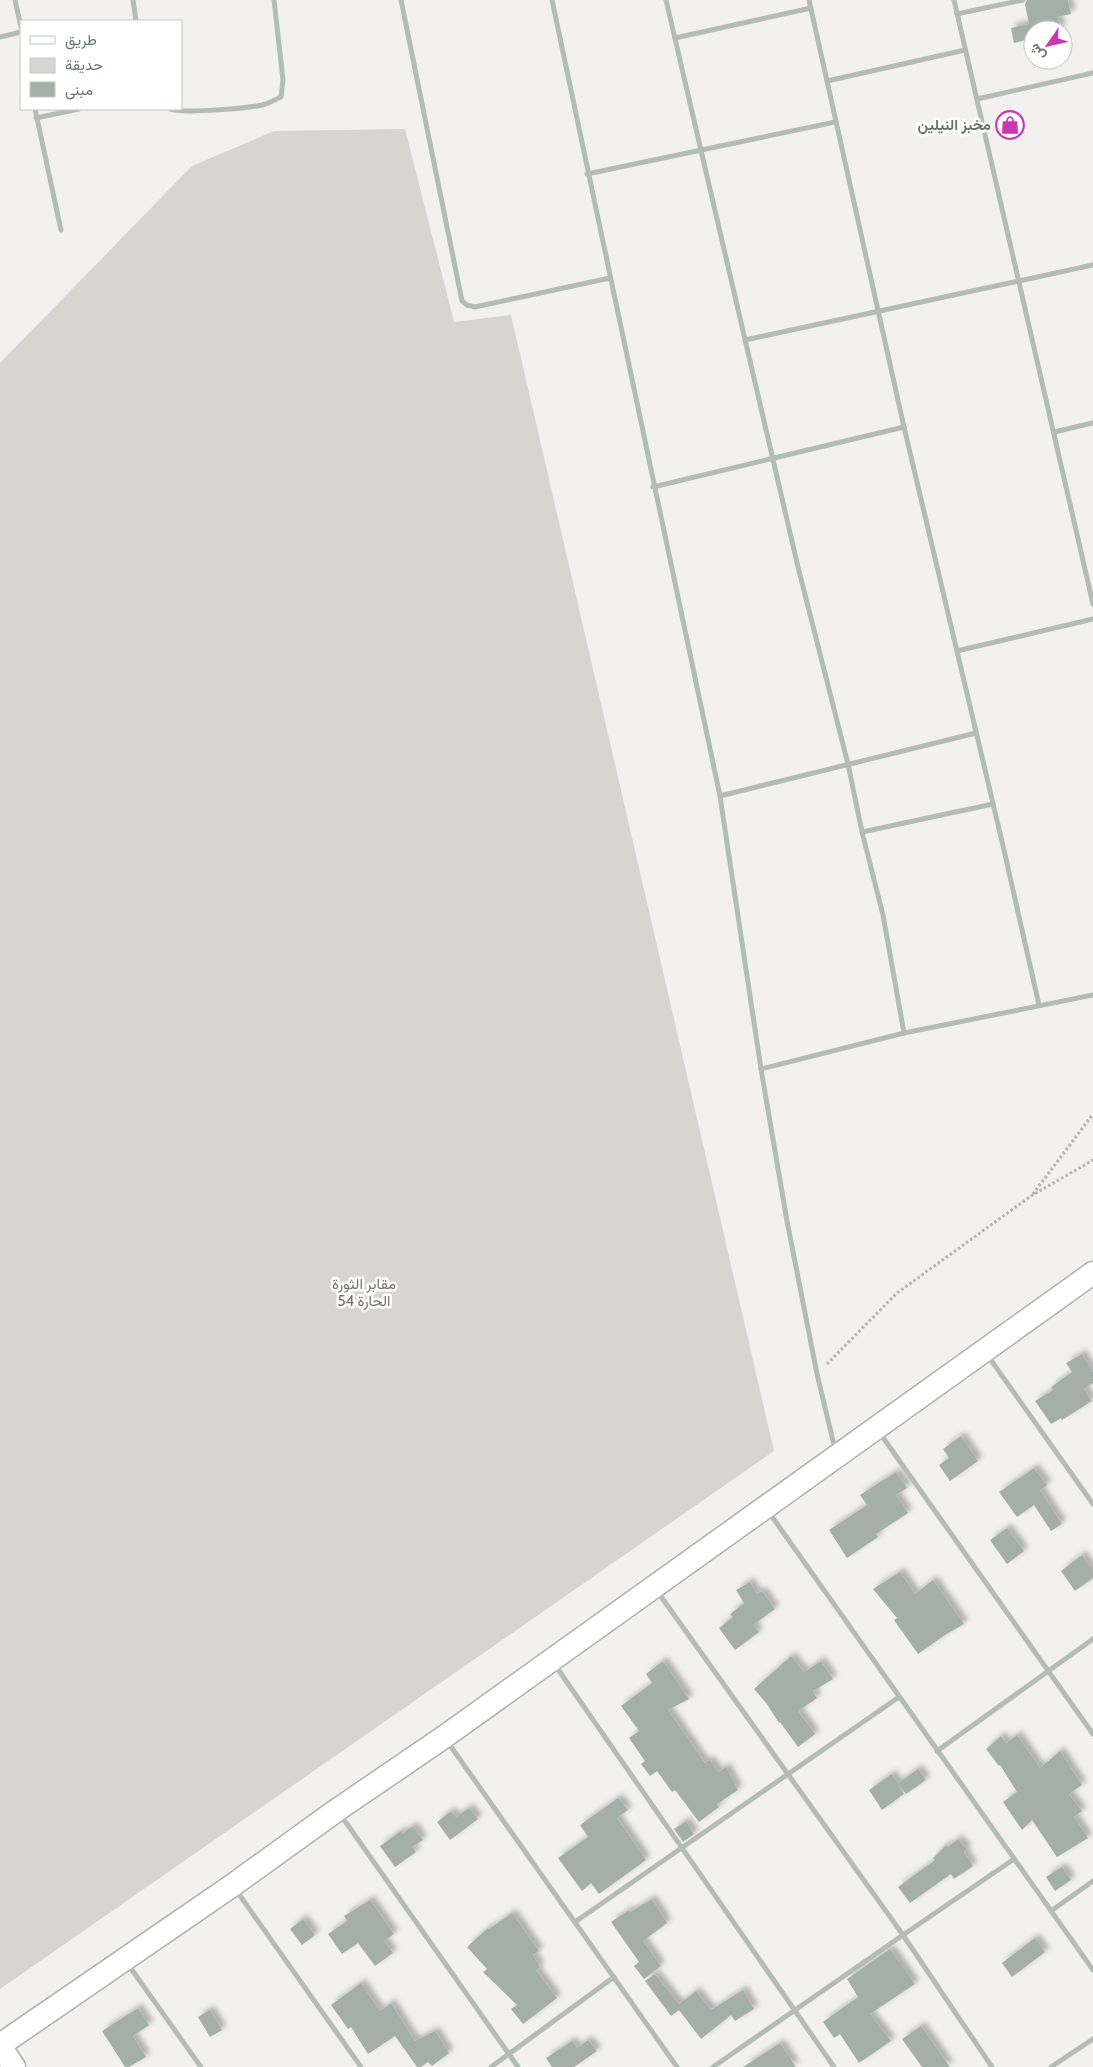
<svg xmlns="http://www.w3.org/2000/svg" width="1093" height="2067" viewBox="0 0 1093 2067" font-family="Cabin,Vazirmatn,sans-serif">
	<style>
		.green { fill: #d8d4d0 }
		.building { fill: #a4afa8; filter: url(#shadow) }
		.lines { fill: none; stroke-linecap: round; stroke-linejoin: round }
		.secondary-casing { stroke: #a9b2ad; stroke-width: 25 }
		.path { stroke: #afb5b2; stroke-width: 3; stroke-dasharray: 2.5 2.5; stroke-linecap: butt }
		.minor { stroke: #b4bcb7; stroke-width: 5 }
		.secondary { stroke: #fff; stroke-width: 22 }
		.labels { text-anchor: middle; stroke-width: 5; stroke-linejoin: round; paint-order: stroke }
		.poi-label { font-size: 15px; font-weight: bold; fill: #62786a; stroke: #fff; text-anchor: end }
		.park-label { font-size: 15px; fill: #757164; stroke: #fff }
	</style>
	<defs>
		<filter id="shadow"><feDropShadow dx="4.5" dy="-4.5" stdDeviation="2.5" flood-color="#0004"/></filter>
	</defs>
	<rect width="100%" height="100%" fill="#f3f0f0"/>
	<polygon class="green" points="405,129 454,322 511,315 774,1451 0,1989 0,363 192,166 274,131"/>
	<g class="building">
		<polygon points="1027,0 1068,0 1071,14 1057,17 1062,30 1033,30 1033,38 1014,43 1011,28 1029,24 1025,4"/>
		<polygon points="1082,1354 1093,1372 1093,1383 1084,1389 1092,1401 1062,1420 1061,1418 1051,1424 1035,1401 1053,1390 1051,1387 1072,1372 1066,1363"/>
		<polygon points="961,1436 978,1461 950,1481 939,1465 949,1458 943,1449"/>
		<polygon points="1034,1468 1047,1485 1040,1490 1062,1524 1051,1531 1034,1505 1017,1517 999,1492"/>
		<polygon points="896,1472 907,1488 896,1495 908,1513 876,1534 878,1537 847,1558 829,1530 867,1505 860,1495"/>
		<polygon points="1007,1528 1024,1551 1007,1564 990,1540"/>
		<polygon points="1082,1555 1093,1571 1093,1578 1075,1591 1061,1571"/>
		<polygon points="900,1572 915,1594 933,1580 964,1624 945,1635 918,1654 894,1620 897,1618 873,1589"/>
		<polygon points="750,1582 757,1594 762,1591 775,1609 753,1625 759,1632 735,1650 719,1628 733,1617 730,1614 744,1603 736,1590"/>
		<polygon points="791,1656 804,1672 821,1661 833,1679 813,1691 817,1698 798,1711 815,1734 798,1747 780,1722 779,1723 767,1704 754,1689"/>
		<polygon points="663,1661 689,1699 668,1710 705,1763 710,1760 718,1772 726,1767 738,1790 717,1804 719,1807 699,1822 675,1790 672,1792 657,1771 650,1776 641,1764 645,1761 629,1738 639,1731 621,1706 652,1683 646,1674"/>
		<polygon points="1017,1735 1040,1768 1060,1751 1082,1785 1069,1794 1082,1811 1074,1817 1088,1838 1057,1857 1032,1820 1022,1830 1003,1802 1017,1792 1000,1765 999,1766 986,1749 1001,1736 1006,1743"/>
		<polygon points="918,1769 926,1780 906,1794 898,1783"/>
		<polygon points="892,1774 904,1794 882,1810 869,1790"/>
		<polygon points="618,1798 628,1810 617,1818 646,1860 599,1894 591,1883 582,1891 558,1858 588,1837 580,1825"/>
		<polygon points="469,1808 478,1819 450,1840 437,1822 451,1811 456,1817"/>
		<polygon points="686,1821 694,1834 683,1842 674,1829"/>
		<polygon points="413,1826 423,1840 412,1847 416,1852 395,1867 380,1846 401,1831 403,1833"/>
		<polygon points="958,1839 967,1849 964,1852 973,1866 954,1879 951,1874 910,1903 898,1887 935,1860 933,1858 946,1845 948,1847"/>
		<polygon points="1062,1867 1071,1880 1055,1891 1046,1877"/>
		<polygon points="652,1899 667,1923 643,1941 661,1966 644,1979 634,1966 639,1962 611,1922 629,1910 630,1912"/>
		<polygon points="370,1900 394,1934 384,1941 393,1953 375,1966 358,1943 342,1954 328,1934 347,1921 344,1916"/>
		<polygon points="512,1913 539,1951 533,1955 540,1967 536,1970 557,1998 523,2024 511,2009 517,2005 483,1972 487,1969 467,1947 488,1928 489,1929"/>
		<polygon points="303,1919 315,1935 302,1945 290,1929"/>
		<polygon points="1035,1938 1045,1952 1012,1977 1002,1963"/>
		<polygon points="890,1949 915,1984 870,2014 891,2041 859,2063 840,2034 834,2038 823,2022 858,1997 847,1979"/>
		<polygon points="655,1974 679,2004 696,1991 711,2010 743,1990 754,2009 735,2021 731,2015 701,2039 679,2010 671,2016 645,1981"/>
		<polygon points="361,1983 380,2011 391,2003 415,2041 435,2031 449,2053 432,2066 428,2062 421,2067 417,2067 395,2036 368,2054 351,2027 348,2029 331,2005"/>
		<polygon points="138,2008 149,2025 133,2036 146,2057 129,2067 125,2067 102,2031"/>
		<polygon points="210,2010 222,2030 210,2037 198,2017"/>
		<polygon points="921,2026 950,2067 922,2067 902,2039"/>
		<polygon points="588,2040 597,2051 574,2067 552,2067 546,2058 572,2041 577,2048"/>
		<polygon points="780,2043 796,2067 743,2067"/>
	</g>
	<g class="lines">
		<defs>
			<g id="secondary">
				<polyline points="0,2045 233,1885 337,1810 444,1737 1093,1273"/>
				<polyline points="0,2046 14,2067"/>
			</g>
		</defs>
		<use href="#secondary" class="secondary-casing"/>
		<g class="path">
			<polyline points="1033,1194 1093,1114"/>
			<polyline points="827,1364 897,1293 1031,1196 1093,1160"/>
		</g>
		<g class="minor">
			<polyline points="15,0 21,27"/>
			<polyline points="133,0 136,21"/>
			<polyline points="401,0 462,301 467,305 475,307 610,278"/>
			<polyline points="552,0 720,796 761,1069 787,1221 817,1374 835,1449"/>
			<polyline points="666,0 798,567 848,764 862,832 883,915 904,1033"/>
			<polyline points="809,0 904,427 1004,850 1039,1005"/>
			<polyline points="954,0 1093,604"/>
			<polyline points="957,14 1023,0"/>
			<polyline points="0,37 21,32"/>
			<polyline points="675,38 811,8"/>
			<polyline points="827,81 965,50"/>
			<polyline points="977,99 1093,73"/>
			<polyline points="35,109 61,230"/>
			<path d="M170 109C182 114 253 108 266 104 271 102 276 99 281 97L283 80 274 0"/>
			<polyline points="36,118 79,109"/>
			<polyline points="587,174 835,122"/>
			<polyline points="745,340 1093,265"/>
			<polyline points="1054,432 1093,423"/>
			<polyline points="653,487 904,427"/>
			<polyline points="957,651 1093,619"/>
			<polyline points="720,796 976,733"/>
			<polyline points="862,832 993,804"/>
			<polyline points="761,1069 904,1033 1093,995"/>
			<polyline points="988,1356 1093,1504"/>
			<polyline points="879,1432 1093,1734"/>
			<polyline points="768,1511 1093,1970"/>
			<polyline points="657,1591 903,1935 992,2067"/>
			<polyline points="555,1665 834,2067"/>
			<polyline points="447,1741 677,2067"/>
			<polyline points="937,1751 1093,1639"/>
			<polyline points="340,1814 518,2067"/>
			<polyline points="236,1890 361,2067"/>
			<polyline points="1051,1911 1093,1881"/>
			<polyline points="575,1922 899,1697"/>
			<polyline points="127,1963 201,2067"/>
			<polyline points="491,2067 614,1977"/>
			<polyline points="713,2067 903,1935 1014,1859"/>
			<polyline points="1051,2067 1093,2039"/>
		</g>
		<use href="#secondary" class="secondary"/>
	</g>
	<defs>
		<symbol id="shop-ring" viewBox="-11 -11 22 22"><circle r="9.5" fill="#fff" stroke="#cd36b1" stroke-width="1.5"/><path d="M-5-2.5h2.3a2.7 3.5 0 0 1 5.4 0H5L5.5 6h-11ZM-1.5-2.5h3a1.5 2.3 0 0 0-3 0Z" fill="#cd36b1"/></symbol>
	</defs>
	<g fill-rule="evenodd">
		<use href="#shop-ring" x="994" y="109" width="32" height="32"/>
	</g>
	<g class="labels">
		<g class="poi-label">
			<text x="991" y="130">مخبز النيلين</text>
		</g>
		<g class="park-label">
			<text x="364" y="1289">مقابر الثورة<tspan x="364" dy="17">الحارة 54</tspan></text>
		</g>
	</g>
	<rect x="20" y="20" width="162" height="90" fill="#ffffff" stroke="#c0c9c3"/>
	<rect x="30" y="36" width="25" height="8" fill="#ffffff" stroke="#c0c9c3"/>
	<text x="65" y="45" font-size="15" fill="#62786a">طريق</text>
	<rect x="30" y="58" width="25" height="15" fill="#d8d4d0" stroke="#c0c9c3"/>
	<text x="65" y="70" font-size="15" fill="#62786a">حديقة</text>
	<rect x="30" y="82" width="25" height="15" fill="#a4afa8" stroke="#c0c9c3"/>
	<text x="65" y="95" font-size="15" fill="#62786a">مبنى</text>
	<g transform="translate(1048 45) rotate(236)"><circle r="24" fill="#ffffff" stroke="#c0c9c3"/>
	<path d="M0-4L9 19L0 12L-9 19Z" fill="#cd36b1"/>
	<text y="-8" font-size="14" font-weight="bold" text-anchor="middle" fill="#62786a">ش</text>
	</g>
</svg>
